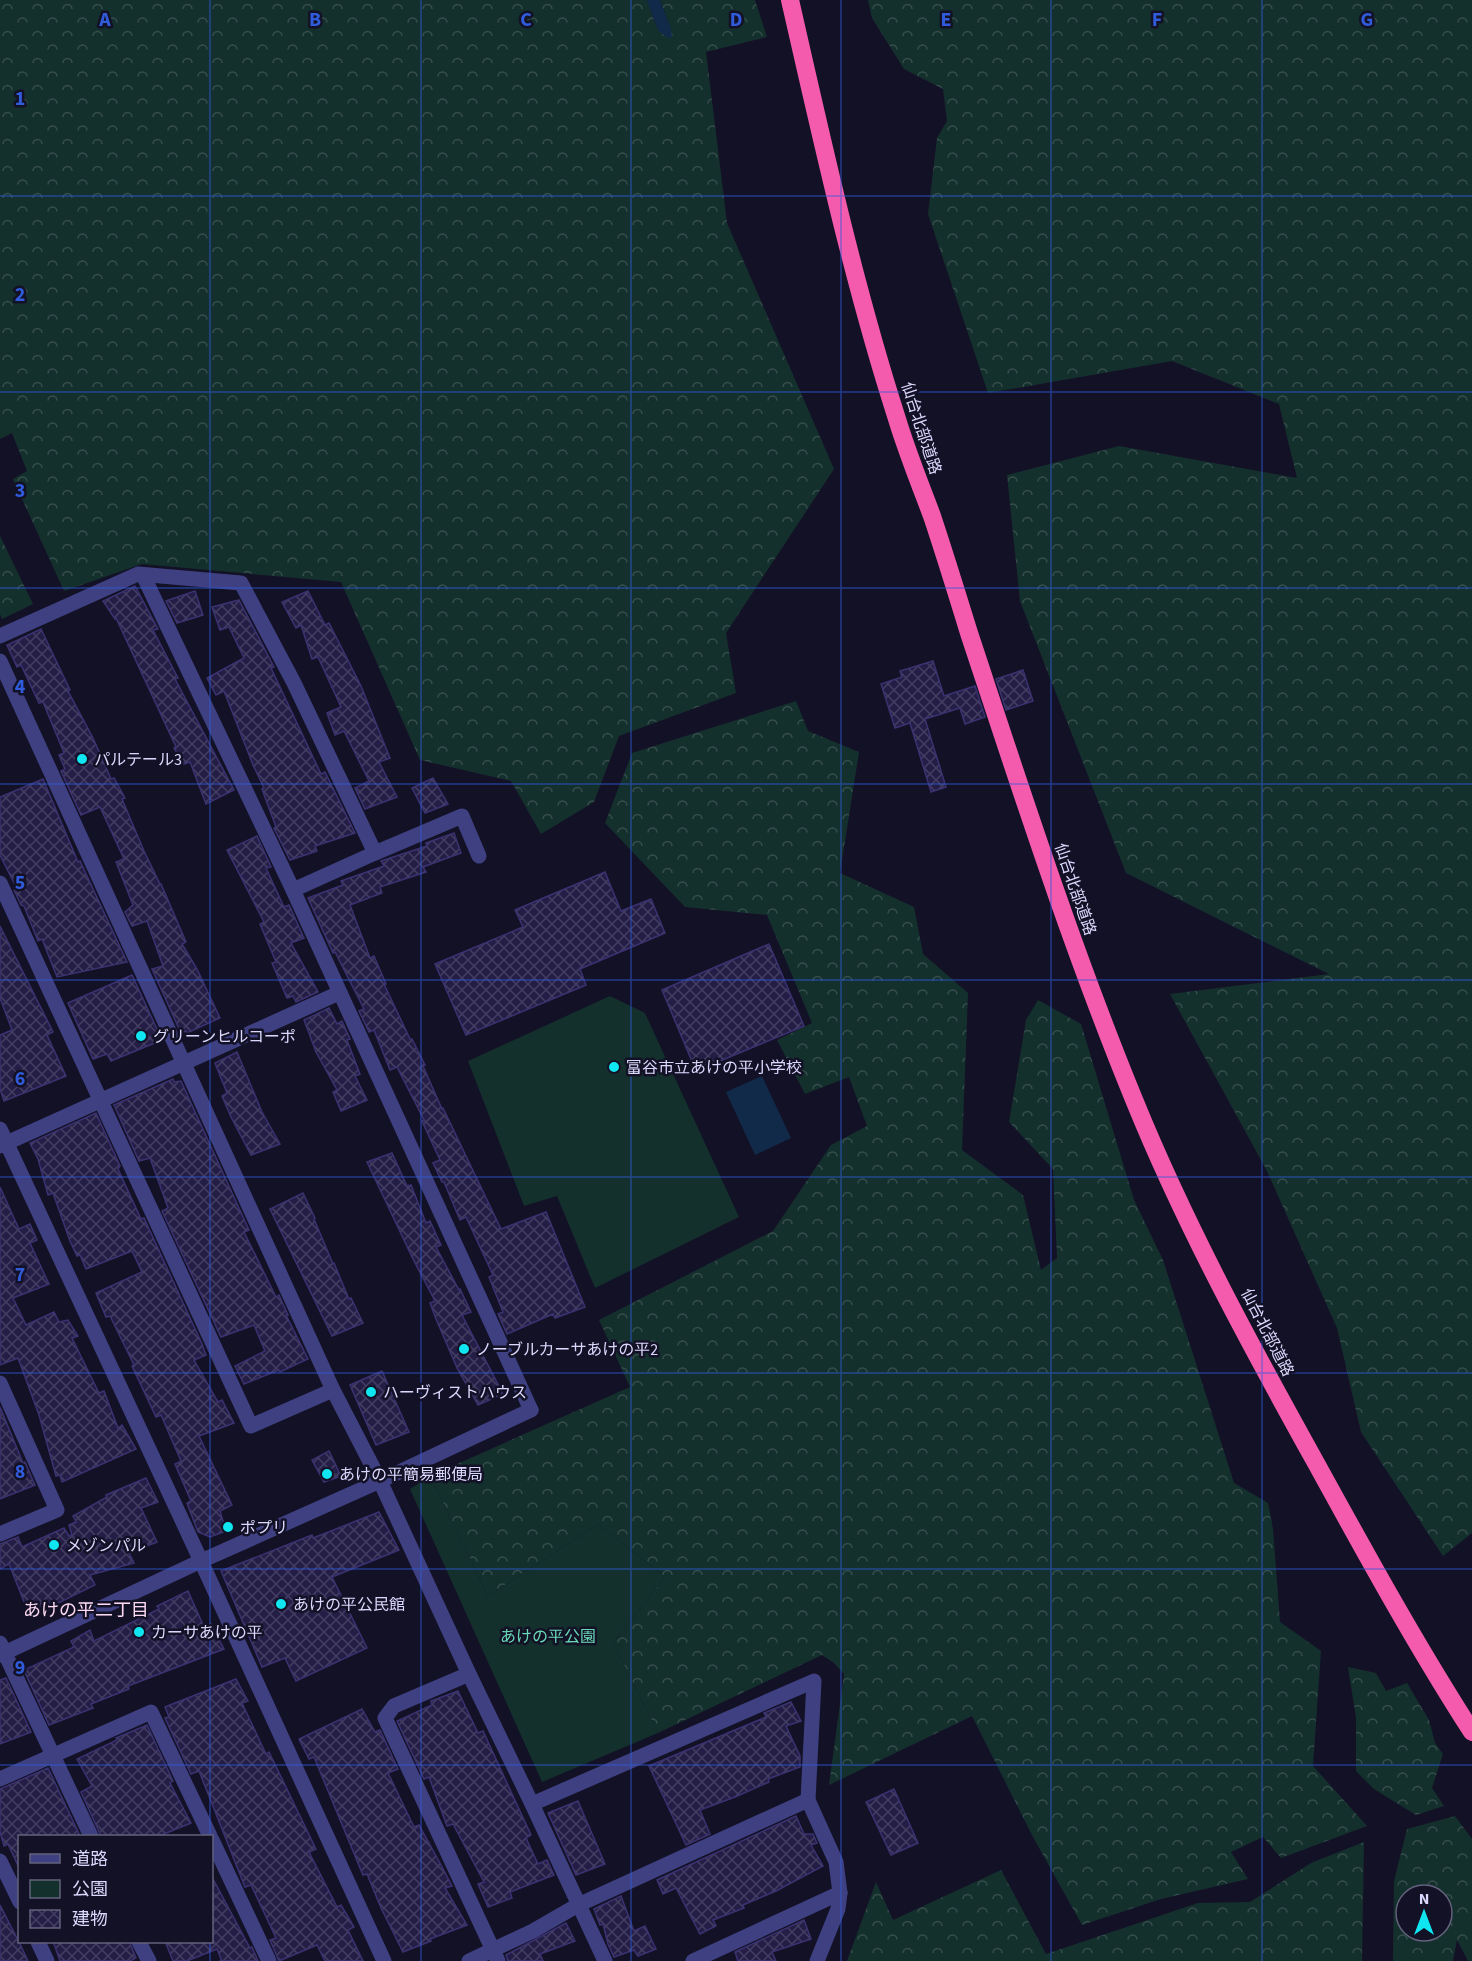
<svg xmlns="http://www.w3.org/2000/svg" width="1472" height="1961" viewBox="0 0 1472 1961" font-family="'Source Sans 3','Noto Sans JP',sans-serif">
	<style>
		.forest { fill: url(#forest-crowns); fill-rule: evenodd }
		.green { fill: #14302d }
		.water { fill: #122a4a }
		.building { fill: url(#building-cross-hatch); stroke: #3b3271; stroke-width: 1.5 }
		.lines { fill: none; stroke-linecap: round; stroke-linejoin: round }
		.minor { stroke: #3f4082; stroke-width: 15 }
		.tertiary { stroke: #3f4082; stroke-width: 15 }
		.motorway { stroke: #f55bad; stroke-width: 18 }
		.grid { fill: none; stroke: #305cdc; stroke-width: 1.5; stroke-opacity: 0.55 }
		.poi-dot { fill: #10e6f1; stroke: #131126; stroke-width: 2 }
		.labels { text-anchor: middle; stroke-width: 5; stroke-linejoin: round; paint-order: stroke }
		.street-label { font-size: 16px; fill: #dbd8fd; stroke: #131126 }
		.poi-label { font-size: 16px; fill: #dbd8fd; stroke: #131126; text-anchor: start }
		.park-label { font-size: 16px; fill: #68d9b7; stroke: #131126 }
		.neighbourhood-label { font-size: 18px; fill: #fddaf2; stroke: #131126 }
		.grid-label { font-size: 20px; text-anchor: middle; font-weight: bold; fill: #305cdc; stroke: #131126; stroke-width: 5; stroke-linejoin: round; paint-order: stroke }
	</style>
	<defs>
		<pattern id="forest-crowns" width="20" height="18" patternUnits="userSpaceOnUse" patternTransform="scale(1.5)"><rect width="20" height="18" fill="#14302d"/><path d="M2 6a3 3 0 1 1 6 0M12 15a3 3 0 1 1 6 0" fill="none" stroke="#364d4c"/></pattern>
		<pattern id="building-cross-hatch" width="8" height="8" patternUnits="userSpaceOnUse" patternTransform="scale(1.5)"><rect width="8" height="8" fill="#241e46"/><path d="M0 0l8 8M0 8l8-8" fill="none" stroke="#433e62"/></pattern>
	</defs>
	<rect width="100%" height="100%" fill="#131126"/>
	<g class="forest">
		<polygon points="0,0 647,0 658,30 671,29 660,0 755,0 767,37 706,52 727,223 834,469 726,633 736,693 619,736 594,802 541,834 511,781 420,760 341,582 142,564 64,591 13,479 27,471 12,433 0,439"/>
		<polygon points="868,0 1472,0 1472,1533 1443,1556 1361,1432 1337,1328 1267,1171 1170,994 1329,974 1126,873 1020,601 1007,475 1119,446 1297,478 1279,404 1172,361 988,393 928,214 937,138 947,121 943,89 904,69 872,18"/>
		<polygon points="0,536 33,604 2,619 0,614"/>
		<polygon points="796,701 808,731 859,752 840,873 914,907 923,954 968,993 962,1150 1023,1195 1041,1270 1057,1258 1053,1169 1009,1122 1026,1020 1038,1000 1081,1024 1134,1200 1163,1260 1234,1483 1268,1503 1273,1529 1280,1622 1321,1651 1313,1766 1367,1826 1281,1858 1263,1837 1231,1852 1248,1879 1161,1899 1082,1925 1032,1835 972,1716 829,1785 844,1674 834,1663 822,1655 658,1733 613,1643 665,1577 598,1524 488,1596 430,1476 630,1387 599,1320 773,1231 831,1145 867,1126 849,1077 805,1094 777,1040 812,1023 767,915 685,907 605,823 632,753"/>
		<polygon points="1348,1667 1376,1673 1386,1691 1407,1683 1429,1720 1435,1743 1443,1754 1432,1788 1444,1806 1416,1815 1374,1789 1356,1771 1356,1718"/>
		<path d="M1455 1816 1472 1839V1961H1468L1457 1940 1453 1961H1393L1394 1881 1407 1829ZM1406 1895H1442V1931H1406Z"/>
		<polygon points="1364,1842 1362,1961 847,1961 876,1882 893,1920 1001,1870 1046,1954 1198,1903 1250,1902 1311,1863"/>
	</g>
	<g class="green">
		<polygon points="610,996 645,1013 739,1217 595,1288 557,1196 524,1206 468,1061"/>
		<polygon points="430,1476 488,1596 598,1524 665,1577 613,1643 658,1733 542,1782 410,1489"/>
	</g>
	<g class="water">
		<polygon points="647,0 660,0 671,29 672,38 666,37 658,30"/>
		<polygon points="762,1076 791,1138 755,1155 726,1092"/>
	</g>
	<g class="building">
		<polygon points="135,586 158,629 153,630 178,678 175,679 234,790 206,804 190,762 184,764 174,748 176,747 116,618 115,619 103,601"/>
		<polygon points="195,591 203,615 177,623 166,601"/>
		<polygon points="308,591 325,625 329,623 361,686 390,758 379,762 397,797 365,809 355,788 369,781 344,731 335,735 327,713 341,707 318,657 312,659 301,625 296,628 282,602"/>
		<polygon points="239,600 274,667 271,668 321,774 325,772 355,833 315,846 317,851 290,860 274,828 276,827 262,789 264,788 253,765 224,691 216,695 207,678 244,658 229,627 220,630 212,607"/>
		<polygon points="41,629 70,690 68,691 93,738 111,779 114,778 125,798 122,799 144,851 160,884 161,884 186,942 182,944 197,969 220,1018 187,1033 186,1031 181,1033 152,969 163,966 147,921 132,926 125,912 133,905 116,862 124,859 100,807 81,815 61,771 65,769 59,755 64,753 43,702 39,703 21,665 17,667 7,645"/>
		<polygon points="933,661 944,696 975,686 985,717 965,724 960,708 925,719 946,787 931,792 910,723 895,728 881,684 902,677 900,671"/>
		<polygon points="1023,670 1033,701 1006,710 996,679"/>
		<polygon points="433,778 448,804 425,813 412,788"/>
		<polygon points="43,779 78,862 80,861 127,962 57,977 42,939 38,941 24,906 21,905 14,890 17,889 0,855 0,797"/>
		<polygon points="454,833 461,853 423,867 426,872 380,887 382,893 350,905 370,958 374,956 386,984 384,984 410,1039 412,1039 425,1065 423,1066 442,1109 443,1108 501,1229 546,1212 585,1307 555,1318 553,1314 507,1334 498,1314 503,1312 489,1277 493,1275 466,1217 460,1220 444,1182 442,1182 433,1163 440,1160 422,1121 424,1120 397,1067 390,1070 374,1030 369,1032 359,1011 364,1009 335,952 333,953 308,898 343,885 341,881 384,866 381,861 427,846 426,843"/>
		<polygon points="257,836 271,867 266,868 284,907 289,905 304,938 291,943 318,992 296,1002 293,996 287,998 272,963 276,962 260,924 264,922 227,850"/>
		<polygon points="605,872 621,911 651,899 665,933 580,969 586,985 466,1035 435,964 523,927 515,910"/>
		<polygon points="0,926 53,1032 47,1035 66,1076 4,1101 0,1089 0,1035 12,1030 0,998"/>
		<polygon points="769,944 804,1026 696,1071 662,990"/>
		<polygon points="132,975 162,1040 111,1061 107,1054 93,1059 68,1003"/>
		<polygon points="329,1008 337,1024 342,1021 350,1039 347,1040 360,1074 355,1076 367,1100 341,1111 333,1092 337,1090 316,1052 304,1020"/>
		<polygon points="237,1052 262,1112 280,1144 251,1155 231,1117 222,1096 227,1093 215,1063"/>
		<polygon points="173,1079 174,1082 181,1081 249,1230 244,1232 276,1297 279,1295 288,1315 286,1315 308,1359 280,1372 279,1370 244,1384 235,1366 265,1351 254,1325 221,1337 162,1211 168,1208 150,1158 139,1161 114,1105"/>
		<polygon points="96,1113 120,1166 118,1169 141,1219 144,1218 202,1344 206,1355 194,1360 218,1402 222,1400 234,1423 199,1436 232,1505 220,1511 226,1531 210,1537 198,1532 187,1503 191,1501 175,1464 181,1461 161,1415 156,1417 132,1366 134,1365 110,1316 106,1317 98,1298 96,1293 142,1272 132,1251 86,1269 80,1255 77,1256 70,1241 53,1193 48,1195 38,1159 30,1143"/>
		<polygon points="392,1153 407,1186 411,1185 426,1223 430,1221 441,1245 436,1247 459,1290 460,1289 471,1312 462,1315 503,1394 478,1405 457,1368 436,1319 430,1303 435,1301 412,1257 367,1162"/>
		<polygon points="0,1187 19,1229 30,1224 37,1240 30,1243 49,1284 13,1298 26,1325 54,1312 59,1322 68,1320 78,1336 72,1338 99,1393 104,1391 118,1428 122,1425 136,1449 62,1482 60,1475 56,1476 39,1415 18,1358 0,1365"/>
		<polygon points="303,1193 315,1218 314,1219 333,1264 334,1263 349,1299 351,1298 363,1323 332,1336 270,1209"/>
		<polygon points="382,1371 409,1432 376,1445 350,1385"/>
		<polygon points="0,1407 23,1463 25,1462 35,1485 0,1499"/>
		<polygon points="329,1451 341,1476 324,1482 312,1460"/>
		<polygon points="146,1478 158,1502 141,1508 157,1542 129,1553 134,1563 90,1575 95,1585 52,1606 53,1608 30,1617 9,1564 0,1569 0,1544 18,1537 22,1547 64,1528 69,1536 72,1535 69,1525 76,1522 73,1516 107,1497 106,1495"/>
		<polygon points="379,1512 399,1550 332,1577 367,1648 296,1681 285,1658 262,1667 221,1571 312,1535 313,1538"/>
		<polygon points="188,1591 204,1627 211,1624 224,1649 128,1686 129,1689 91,1704 93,1708 49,1725 24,1670 74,1647 71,1641 90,1630 94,1641 159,1609 157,1606"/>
		<polygon points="6,1678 31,1732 0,1744 0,1680"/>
		<polygon points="236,1679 248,1701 242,1703 266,1754 269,1752 316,1849 309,1852 337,1907 341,1905 354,1927 348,1930 363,1961 325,1961 317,1945 279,1961 270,1940 276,1938 251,1885 245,1887 199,1771 191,1774 165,1718 169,1717 165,1707"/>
		<polygon points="458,1691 478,1733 483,1731 531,1835 526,1838 538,1864 547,1860 554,1875 510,1892 512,1898 488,1907 478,1884 484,1882 453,1824 447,1826 429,1777 424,1779 397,1721 432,1705 431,1701"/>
		<polygon points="791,1702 801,1721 786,1726 800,1756 800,1767 768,1779 769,1782 735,1797 700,1810 710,1834 686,1845 649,1766 766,1717 764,1713"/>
		<polygon points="362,1709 375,1732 380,1730 398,1769 388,1773 414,1827 419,1825 441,1865 452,1886 445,1888 467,1925 430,1939 431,1941 403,1952 381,1908 367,1874 363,1875 314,1757 309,1759 299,1739"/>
		<polygon points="147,1725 173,1781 170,1783 191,1823 159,1836 101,1836 81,1792 92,1786 77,1759 117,1740 116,1738"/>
		<polygon points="48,1768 80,1836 20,1836 20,1870 8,1844 4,1846 0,1832 0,1789"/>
		<polygon points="894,1789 918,1843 891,1855 866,1802"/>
		<polygon points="578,1801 605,1864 576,1875 548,1813"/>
		<polygon points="796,1816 804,1834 813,1834 817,1843 811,1845 823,1866 776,1891 743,1905 744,1908 713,1920 716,1926 700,1934 676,1888 663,1894 657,1880"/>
		<polygon points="212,1877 250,1948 252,1947 258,1961 220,1961 221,1959 217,1949 187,1961 173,1961 165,1941 212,1941"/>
		<polygon points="621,1896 634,1931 645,1926 656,1949 638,1956 634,1950 614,1957 608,1944 603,1924 600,1925 594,1909"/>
		<polygon points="0,1905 20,1944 28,1961 0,1961"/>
		<polygon points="804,1920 811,1939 772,1952 776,1961 738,1961 735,1952"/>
		<polygon points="566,1923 575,1941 540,1954 543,1961 508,1961 506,1955"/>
		<polygon points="53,1941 129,1941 136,1958 130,1961 60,1961"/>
	</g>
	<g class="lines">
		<g class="minor">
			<polyline points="143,575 293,890 531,1410"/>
			<polyline points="0,636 138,574 241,583 294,683 375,853 293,890"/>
			<polyline points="0,661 333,1390 380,1481 469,1674 532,1804 605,1961"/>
			<polyline points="375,853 462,816 479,856"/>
			<polyline points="0,883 251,1426 333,1390"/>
			<polyline points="0,1129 201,1561 384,1961"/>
			<polyline points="0,1146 339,993"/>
			<polyline points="0,1383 57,1510 0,1534"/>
			<polyline points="0,1643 91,1836"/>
			<polyline points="469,1674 394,1706 385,1718 498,1961"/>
			<polyline points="0,1779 151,1712 210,1836"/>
			<polyline points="532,1804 814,1681 808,1800 836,1862 840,1893 838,1909 817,1961"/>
			<polyline points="212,1840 269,1961"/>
			<polyline points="0,1861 20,1902"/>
			<polyline points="38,1942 47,1961"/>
			<polyline points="139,1942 149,1961"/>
			<polyline points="469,1961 533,1931 578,1905 808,1800"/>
			<polyline points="693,1961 840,1893"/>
		</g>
		<polyline class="tertiary" points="0,1655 201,1561 380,1481 531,1410"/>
		<path class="motorway" d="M790 0C822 140 853 282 897 419 907 452 920 484 932 516 945 555 957 594 969 633 1021 790 1072 949 1135 1102 1186 1227 1251 1346 1316 1463 1366 1554 1416 1645 1472 1732"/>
	</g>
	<path class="grid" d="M210 0V1836M421 0V1961M631 0V1961M841 0V1961M1051 0V1961M1262 0V1961M0 196H1472M0 392H1472M0 588H1472M0 784H1472M0 980H1472M0 1177H1472M0 1373H1472M0 1569H1472M0 1765H1472M210 1942V1961"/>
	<g class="poi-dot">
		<circle cx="82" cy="759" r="6"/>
		<circle cx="141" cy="1036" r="6"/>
		<circle cx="614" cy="1067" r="6"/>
		<circle cx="464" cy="1349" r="6"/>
		<circle cx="371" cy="1392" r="6"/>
		<circle cx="327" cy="1474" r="6"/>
		<circle cx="228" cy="1527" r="6"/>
		<circle cx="54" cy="1545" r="6"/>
		<circle cx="281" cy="1604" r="6"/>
		<circle cx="139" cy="1632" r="6"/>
	</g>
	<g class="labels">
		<g class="street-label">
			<text transform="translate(922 428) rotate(72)" y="6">仙台北部道路</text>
			<text transform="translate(1076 889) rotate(71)" y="6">仙台北部道路</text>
			<text transform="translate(1268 1332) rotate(63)" y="6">仙台北部道路</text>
		</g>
		<g class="poi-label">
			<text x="94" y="765">パルテール3</text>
			<text x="153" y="1042">グリーンヒルコーポ</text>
			<text x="626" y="1073">富谷市立あけの平小学校</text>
			<text x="476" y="1355">ノーブルカーサあけの平2</text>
			<text x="383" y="1398">ハーヴィストハウス</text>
			<text x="339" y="1480">あけの平簡易郵便局</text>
			<text x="240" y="1533">ポプリ</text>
			<text x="66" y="1551">メゾンパル</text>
			<text x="293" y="1610">あけの平公民館</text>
			<text x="151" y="1638">カーサあけの平</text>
		</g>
		<g class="park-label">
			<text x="548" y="1642">あけの平公園</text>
		</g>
		<g class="neighbourhood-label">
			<text x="86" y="1616">あけの平二丁目</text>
		</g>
	</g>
	<g class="grid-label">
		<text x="105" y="26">A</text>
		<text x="315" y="26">B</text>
		<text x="526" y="26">C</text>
		<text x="736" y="26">D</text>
		<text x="946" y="26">E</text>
		<text x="1157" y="26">F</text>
		<text x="1367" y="26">G</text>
		<text x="20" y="105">1</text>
		<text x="20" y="301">2</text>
		<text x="20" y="497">3</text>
		<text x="20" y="693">4</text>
		<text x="20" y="889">5</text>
		<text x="20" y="1085">6</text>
		<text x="20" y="1281">7</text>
		<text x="20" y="1478">8</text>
		<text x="20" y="1674">9</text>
	</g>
	<rect x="18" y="1835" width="195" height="108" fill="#131126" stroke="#63617c" stroke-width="1.5"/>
	<rect x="30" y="1854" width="30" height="9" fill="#3f4082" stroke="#63617c" stroke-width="1.5"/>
	<text x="72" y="1865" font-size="18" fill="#dbd8fd">道路</text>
	<rect x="30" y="1880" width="30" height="18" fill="#14302d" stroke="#63617c" stroke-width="1.5"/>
	<text x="72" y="1895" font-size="18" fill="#dbd8fd">公園</text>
	<rect x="30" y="1910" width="30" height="18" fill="url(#building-cross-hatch)" stroke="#63617c" stroke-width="1.5"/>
	<text x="72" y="1925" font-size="18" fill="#dbd8fd">建物</text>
	<g transform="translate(1424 1913)"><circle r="28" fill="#131126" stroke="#63617c" stroke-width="1.5"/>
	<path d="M0-4.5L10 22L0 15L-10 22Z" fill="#10e6f1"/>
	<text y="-9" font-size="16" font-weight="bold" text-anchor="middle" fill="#dbd8fd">N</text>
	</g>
</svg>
